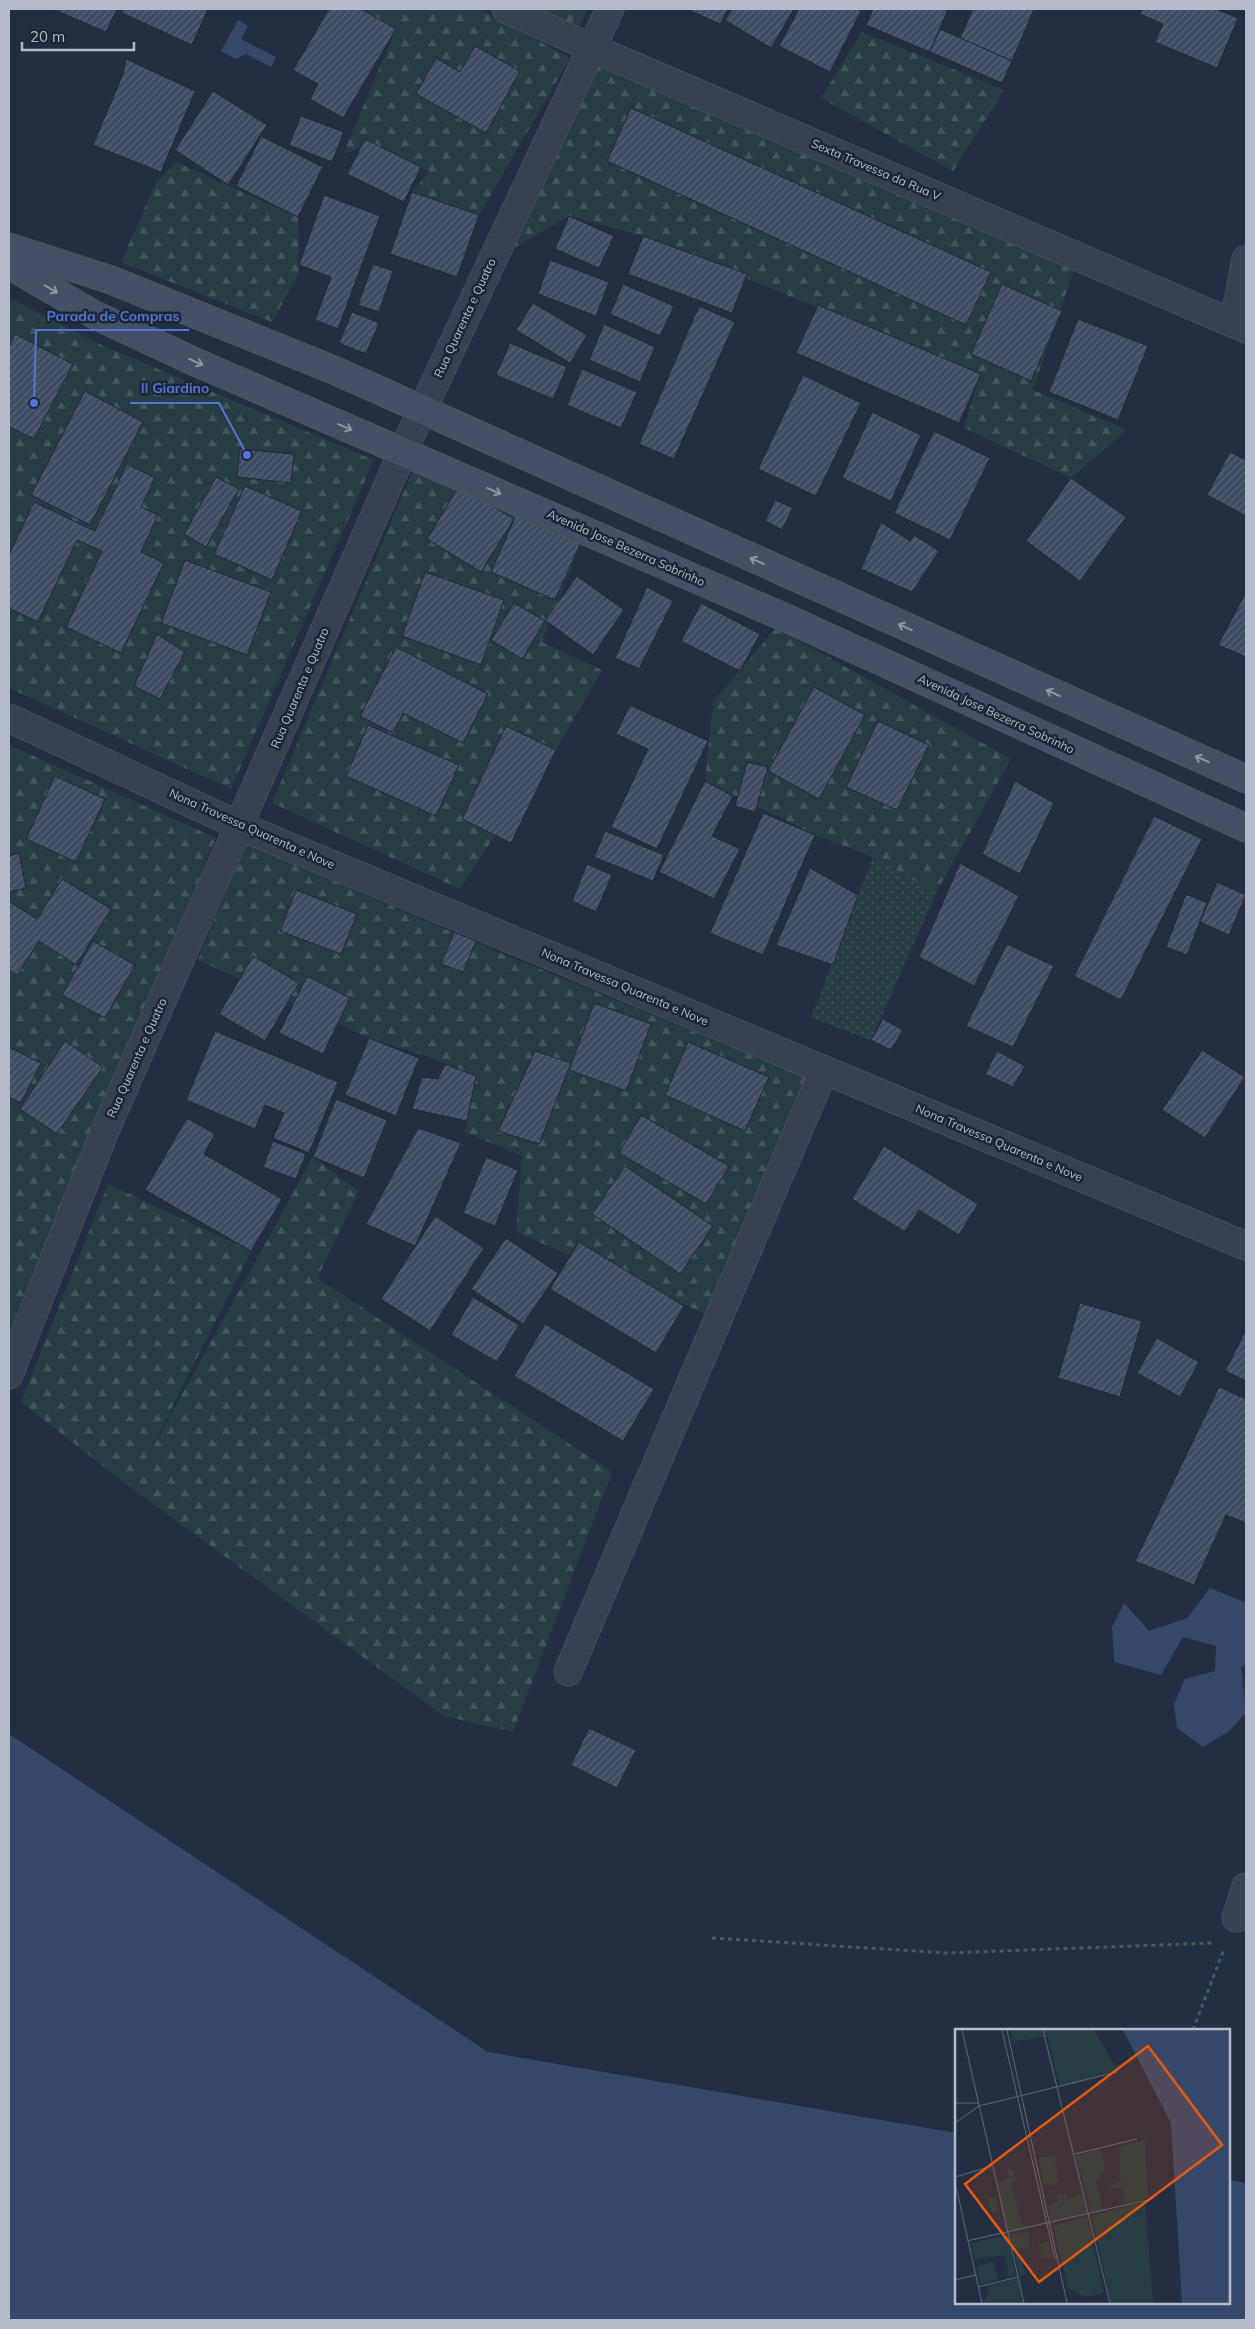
<svg xmlns="http://www.w3.org/2000/svg" width="1255" height="2329" viewBox="0 0 1255 2329" font-family="Mulish,sans-serif">
	<style>
		.grass { fill: url(#grass-dots) }
		.forest { fill: url(#forest-firs) }
		.water { fill: #36486a }
		.building { fill: url(#building-hatch); stroke: #1f2838 }
		.lines { fill: none; stroke-linecap: round; stroke-linejoin: round }
		.street-casing { stroke: #535c6c; stroke-width: 29 }
		.secondary-casing { stroke: #535c6c; stroke-width: 29 }
		.path { stroke: #445a5f; stroke-width: 3; stroke-dasharray: 4 4; stroke-linecap: butt }
		.street { stroke: #384151; stroke-width: 28 }
		.secondary { stroke: #454f65; stroke-width: 28 }
		.oneway { stroke: #8d96a8 }
		.labels { text-anchor: middle; stroke-width: 5; stroke-linejoin: round; paint-order: stroke }
		.street-label { font-size: 12px; fill: #b4bccc; stroke: #1d2636 }
		.inset-road { fill: none; stroke: #5d6779; stroke-width: 1 }
		.view { fill: #e8590c; fill-opacity: 0.15; stroke: #e8590c; stroke-width: 2.5 }
		.inset-edge { fill: none; stroke: #b4bccc; stroke-width: 2.5 }
		.leader { fill: none; stroke: #5274d4; stroke-width: 2 }
		.callout-dot { fill: #5274d4; stroke: #1d2636; stroke-width: 2 }
		.callout-label { font-size: 14px; text-anchor: middle; font-weight: bold; fill: #5274d4; stroke: #1d2636; stroke-width: 5; stroke-linejoin: round; paint-order: stroke }
	</style>
	<defs>
		<pattern id="grass-dots" width="8" height="8" patternUnits="userSpaceOnUse" patternTransform="scale(1.25)"><rect width="8" height="8" fill="#253d43"/><path d="M2 2h.1M6 6h.1" fill="none" stroke="#42575d" stroke-width="1.8" stroke-linecap="round"/></pattern>
		<pattern id="forest-firs" width="22" height="20" patternUnits="userSpaceOnUse" patternTransform="scale(1.25)"><rect width="22" height="20" fill="#253d43"/><path d="M5 1l3.5 6h-7zM16 11l3.5 6h-7z" fill="#42575d"/></pattern>
		<pattern id="building-hatch" width="6" height="6" patternUnits="userSpaceOnUse" patternTransform="scale(1.25)"><rect width="6" height="6" fill="#3f4b62"/><path d="M-1 1l2-2M0 6l6-6M5 7l2-2" fill="none" stroke="#586377"/></pattern>
	</defs>
	<rect width="100%" height="100%" fill="#232e42"/>
	<polygon class="grass" points="873,857 936,893 871,1040 811,1018"/>
	<g class="forest">
		<polygon points="357,9 480,9 570,58 479,215 412,192 430,171 360,148 343,154 396,29"/>
		<polygon points="535,9 587,9 578,30"/>
		<polygon points="862,32 1004,90 953,171 821,98"/>
		<polygon points="595,59 1074,269 1033,390 1127,430 1071,478 964,428 980,374 643,236 569,216 509,251"/>
		<polygon points="176,162 298,217 299,273 272,322 121,262 156,183"/>
		<polygon points="9,298 104,346 374,460 231,789 9,688"/>
		<polygon points="415,465 581,542 542,642 602,670 556,750 506,726 462,819 495,835 460,889 272,803"/>
		<polygon points="776,628 1011,759 936,893 873,857 815,835 705,781 713,702"/>
		<polygon points="9,745 216,838 9,1338"/>
		<polygon points="246,843 503,954 807,1078 708,1315 516,1232 522,1156 465,1132 476,1076 426,1056 369,1038 198,960"/>
		<polygon points="313,1157 359,1191 317,1278 612,1472 513,1732 444,1716 131,1488 21,1402 108,1184 251,1251 142,1467"/>
	</g>
	<g class="water">
		<polygon points="238,20 248,26 241,39 276,57 271,67 246,54 236,59 221,51"/>
		<polygon points="1210,1588 1246,1603 1246,1663 1241,1668 1246,1713 1228,1732 1203,1747 1177,1728 1174,1704 1185,1679 1215,1671 1216,1646 1183,1637 1161,1675 1114,1662 1112,1627 1124,1603 1149,1631 1187,1618"/>
		<polygon points="9,1734 488,2052 956,2133 956,2303 1229,2303 1229,2180 1246,2183 1246,2320 9,2320"/>
	</g>
	<g class="building">
		<polygon points="53,9 117,9 106,32"/>
		<polygon points="124,9 208,9 192,45 122,13"/>
		<polygon points="329,9 361,9 396,29 343,118 310,99 318,84 293,70"/>
		<polygon points="687,9 728,9 720,24"/>
		<polygon points="732,9 794,9 771,48 725,20"/>
		<polygon points="799,9 857,9 861,11 830,72 779,46"/>
		<polygon points="873,9 948,9 930,52 866,25"/>
		<polygon points="973,9 1034,9 1012,61 960,38"/>
		<polygon points="1143,9 1216,9 1238,18 1217,68 1155,42 1163,24 1140,14"/>
		<polygon points="940,29 1012,61 1002,83 930,52"/>
		<polygon points="475,46 520,71 486,133 416,94 436,58 460,72"/>
		<polygon points="126,59 195,91 161,172 93,145 123,74"/>
		<polygon points="213,91 267,125 228,185 175,150"/>
		<polygon points="631,108 991,272 966,325 607,161"/>
		<polygon points="301,116 344,132 332,162 289,145"/>
		<polygon points="261,136 323,167 298,217 236,186"/>
		<polygon points="365,139 421,167 404,202 347,174"/>
		<polygon points="412,192 479,215 457,277 390,254"/>
		<polygon points="324,195 380,216 338,329 315,320 331,277 299,265"/>
		<polygon points="569,216 614,236 599,268 555,249"/>
		<polygon points="643,236 747,274 732,313 628,274"/>
		<polygon points="550,260 609,282 596,316 538,294"/>
		<polygon points="373,264 393,271 379,312 358,305"/>
		<polygon points="623,284 674,306 660,336 610,314"/>
		<polygon points="1002,284 1062,311 1031,381 971,354"/>
		<polygon points="533,303 587,335 570,363 516,330"/>
		<polygon points="818,305 981,374 959,423 796,353"/>
		<polygon points="699,306 735,322 674,459 639,444"/>
		<polygon points="352,312 379,323 366,354 339,343"/>
		<polygon points="1078,319 1148,346 1118,420 1049,392"/>
		<polygon points="604,324 655,347 640,382 589,360"/>
		<polygon points="15,334 73,364 34,439 10,427 9,429 9,347"/>
		<polygon points="510,343 567,367 553,399 496,375"/>
		<polygon points="582,369 637,392 621,428 567,405"/>
		<polygon points="803,375 861,403 816,496 758,469"/>
		<polygon points="85,391 143,422 90,525 31,495"/>
		<polygon points="872,412 921,435 891,501 842,478"/>
		<polygon points="934,431 990,458 950,540 894,513"/>
		<polygon points="240,449 294,454 291,483 237,477"/>
		<polygon points="1230,452 1246,460 1246,516 1207,495"/>
		<polygon points="127,464 155,478 141,507 158,515 141,552 164,563 121,653 66,627 102,551 77,540 38,622 9,608 9,555 34,502 95,531"/>
		<polygon points="216,477 239,489 206,547 184,534"/>
		<polygon points="1071,478 1126,517 1080,581 1026,541"/>
		<polygon points="245,486 302,511 272,580 214,554"/>
		<polygon points="459,486 514,519 481,572 427,539"/>
		<polygon points="775,500 793,508 782,530 765,521"/>
		<polygon points="517,513 581,542 555,600 491,572"/>
		<polygon points="881,522 910,541 914,535 939,551 912,592 861,569"/>
		<polygon points="185,560 271,592 247,655 161,623"/>
		<polygon points="425,572 504,600 481,665 402,636"/>
		<polygon points="577,576 624,610 593,655 545,620"/>
		<polygon points="647,587 673,601 639,669 615,658"/>
		<polygon points="1246,592 1246,657 1218,645"/>
		<polygon points="514,603 545,621 522,659 491,640"/>
		<polygon points="701,603 760,634 740,671 681,641"/>
		<polygon points="157,634 185,652 160,699 134,686"/>
		<polygon points="396,647 488,694 463,743 403,713 393,733 360,716"/>
		<polygon points="814,687 865,715 819,799 768,771"/>
		<polygon points="630,705 708,741 657,849 611,827 648,749 616,734"/>
		<polygon points="878,721 929,745 897,810 846,787"/>
		<polygon points="368,725 459,765 436,816 346,776"/>
		<polygon points="506,726 556,750 511,843 462,819"/>
		<polygon points="747,762 768,767 755,812 735,806"/>
		<polygon points="55,776 105,799 76,862 26,839"/>
		<polygon points="705,781 733,796 712,836 740,849 714,899 659,872"/>
		<polygon points="1015,781 1054,803 1020,874 982,854"/>
		<polygon points="763,813 815,835 763,955 710,933"/>
		<polygon points="1154,816 1202,839 1121,1000 1074,976"/>
		<polygon points="605,831 664,855 653,881 594,857"/>
		<polygon points="19,853 26,888 9,892 9,856"/>
		<polygon points="960,863 1019,896 974,986 919,957"/>
		<polygon points="587,864 612,875 596,912 572,901"/>
		<polygon points="810,868 858,895 833,965 776,945"/>
		<polygon points="62,879 111,909 76,965 39,941 17,975 9,970 9,904 10,902 37,919"/>
		<polygon points="1217,882 1246,895 1229,935 1200,922"/>
		<polygon points="296,890 357,914 341,954 280,931"/>
		<polygon points="1186,894 1207,903 1187,955 1166,947"/>
		<polygon points="454,932 476,941 463,972 441,964"/>
		<polygon points="93,941 135,965 105,1018 62,995"/>
		<polygon points="1007,944 1054,966 1013,1047 966,1026"/>
		<polygon points="253,956 299,983 265,1041 219,1014"/>
		<polygon points="307,976 350,998 323,1054 279,1033"/>
		<polygon points="594,1003 651,1024 626,1091 569,1070"/>
		<polygon points="883,1019 903,1030 891,1050 871,1040"/>
		<polygon points="215,1031 338,1082 309,1153 273,1138 284,1113 265,1105 255,1129 186,1100"/>
		<polygon points="369,1038 419,1058 396,1116 345,1095"/>
		<polygon points="65,1041 103,1067 57,1134 20,1109"/>
		<polygon points="688,1042 769,1077 745,1131 665,1095"/>
		<polygon points="9,1047 41,1063 21,1103 9,1097"/>
		<polygon points="1202,1050 1245,1077 1205,1138 1162,1110"/>
		<polygon points="535,1051 571,1063 539,1144 498,1131"/>
		<polygon points="997,1051 1025,1066 1013,1087 985,1074"/>
		<polygon points="445,1064 476,1076 467,1121 412,1109 422,1077 438,1079"/>
		<polygon points="336,1099 387,1120 364,1178 313,1157"/>
		<polygon points="641,1115 729,1166 706,1204 619,1153"/>
		<polygon points="187,1118 215,1134 204,1154 282,1199 251,1251 145,1190"/>
		<polygon points="418,1128 461,1143 415,1246 366,1224"/>
		<polygon points="273,1141 306,1154 296,1179 263,1167"/>
		<polygon points="884,1146 978,1204 959,1235 919,1210 905,1232 852,1199"/>
		<polygon points="486,1157 518,1170 495,1226 463,1213"/>
		<polygon points="625,1166 713,1226 680,1274 592,1214"/>
		<polygon points="435,1216 484,1248 430,1331 381,1299"/>
		<polygon points="506,1238 558,1273 523,1324 471,1289"/>
		<polygon points="579,1242 684,1306 656,1353 550,1289"/>
		<polygon points="473,1297 519,1325 497,1362 451,1335"/>
		<polygon points="1080,1303 1142,1321 1120,1397 1058,1378"/>
		<polygon points="545,1324 654,1389 623,1441 514,1376"/>
		<polygon points="1246,1330 1246,1381 1225,1371"/>
		<polygon points="1157,1338 1199,1362 1180,1397 1137,1373"/>
		<polygon points="1219,1387 1246,1399 1246,1523 1226,1515 1194,1585 1135,1561"/>
		<polygon points="589,1728 636,1750 617,1788 571,1765"/>
	</g>
	<g class="lines">
		<defs>
			<g id="street">
				<polyline points="506,9 592,48 1246,329"/>
				<polyline points="1234,323 1246,259"/>
				<polyline points="9,718 240,826 1246,1246"/>
				<polyline points="9,1375 104,1133 403,451 610,9"/>
				<polyline points="568,1672 824,1070"/>
				<polyline points="1236,1918 1246,1887"/>
			</g>
			<g id="secondary">
				<polyline points="9,247 111,280 336,371 1246,779"/>
				<polyline points="9,265 95,315 193,361 786,618 1246,828"/>
			</g>
		</defs>
		<use href="#street" class="street-casing"/>
		<use href="#secondary" class="secondary-casing"/>
		<g class="path">
			<polyline points="712,1938 947,1953 1213,1943"/>
			<polyline points="1193,2030 1224,1949"/>
		</g>
		<use href="#street" class="street"/>
		<use href="#secondary" class="secondary"/>
	</g>
	<defs><path id="oneway-shaft" d="M-6 0H5M1.5-3L5.5 0L1.5 3" fill="none" stroke-width="1.6" stroke-linecap="round" stroke-linejoin="round" transform="scale(1.25)"/></defs>
	<g class="oneway">
		<use href="#oneway-shaft" transform="translate(51 289) rotate(30)"/>
		<use href="#oneway-shaft" transform="translate(196 362) rotate(24)"/>
		<use href="#oneway-shaft" transform="translate(345 427) rotate(23)"/>
		<use href="#oneway-shaft" transform="translate(494 491) rotate(24)"/>
		<use href="#oneway-shaft" transform="translate(757 561) rotate(-156)"/>
		<use href="#oneway-shaft" transform="translate(905 627) rotate(-156)"/>
		<use href="#oneway-shaft" transform="translate(1053 693) rotate(-156)"/>
		<use href="#oneway-shaft" transform="translate(1202 759) rotate(-156)"/>
	</g>
	<g class="labels">
		<g class="street-label">
			<text transform="translate(876 170) rotate(23)" y="4">Sexta Travessa da Rua V</text>
			<text transform="translate(465 318) rotate(-65)" y="4">Rua Quarenta e Quatro</text>
			<text transform="translate(626 548) rotate(24)" y="4">Avenida Jose Bezerra Sobrinho</text>
			<text transform="translate(300 688) rotate(-67)" y="4">Rua Quarenta e Quatro</text>
			<text transform="translate(996 714) rotate(25)" y="4">Avenida Jose Bezerra Sobrinho</text>
			<text transform="translate(252 829) rotate(24)" y="4">Nona Travessa Quarenta e Nove</text>
			<text transform="translate(625 987) rotate(23)" y="4">Nona Travessa Quarenta e Nove</text>
			<text transform="translate(137 1058) rotate(-66)" y="4">Rua Quarenta e Quatro</text>
			<text transform="translate(999 1143) rotate(23)" y="4">Nona Travessa Quarenta e Nove</text>
		</g>
	</g>
	<g transform="translate(955 2029)">
		<rect width="275" height="275" fill="#232e42"/>
		<path d="M55 1H139L163 42 105 59 93 7 57 13Z" fill="#253d43"/>
		<path d="M190 111 193 169 171 175 167 160 171 158 156 160V155L166 153 164 118ZM146 120 150 140 141 153 148 181 136 184 121 126ZM99 127 104 152 97 156 88 155 84 129ZM52 139 59 141 61 152 56 154 65 189 68 196 74 198 54 203 42 153 54 149ZM110 165 112 170 127 165 131 184 96 193 92 176 103 173 101 166ZM41 168 44 183 36 184 32 169ZM190 173 198 274H156L137 187ZM132 188 149 264 130 268 113 259 98 197ZM73 203 76 217 63 220 70 245 65 248 55 205ZM53 206 60 245 54 247 50 226 20 230 16 214ZM88 213H93L98 228 87 230 84 217ZM38 233 43 251 25 255 22 237ZM63 250 68 274H29L36 256Z" fill="#253d43"/>
		<path d="M168 1H275V274H227L216 94Z" fill="#36486a"/>
		<path class="inset-road" d="M7 1 69 274M47 1 100 230M52 1 112 274M88 1 155 274M0 74H24M0 94 24 77 162 43M120 125 182 110M0 148 37 137M0 153 27 274M12 212 193 171M0 251 20 246M23 258 63 248"/>
		<path class="view" d="M193 17 267 116 84 253 10 155Z"/>
		<rect width="275" height="275" class="inset-edge"/>
	</g>
	<path class="leader" d="M34 403L36 330H189M247 455L219 403H130"/>
	<g class="callout-dot">
		<circle cx="34" cy="403" r="5"/>
		<circle cx="247" cy="455" r="5"/>
	</g>
	<g class="callout-label">
		<text x="113" y="321">Parada de Compras</text>
		<text x="175" y="393">Il Giardino</text>
	</g>
	<rect width="1255" height="2329" fill="none" stroke="#b4bccc" stroke-width="20"/>
	<path d="M22 42v8h112v-8" fill="none" stroke="#b4bccc" stroke-width="2.5"/>
	<text x="30" y="42" font-size="15" fill="#b4bccc" stroke="#1d2636" stroke-width="4" paint-order="stroke">20 m</text>
</svg>
